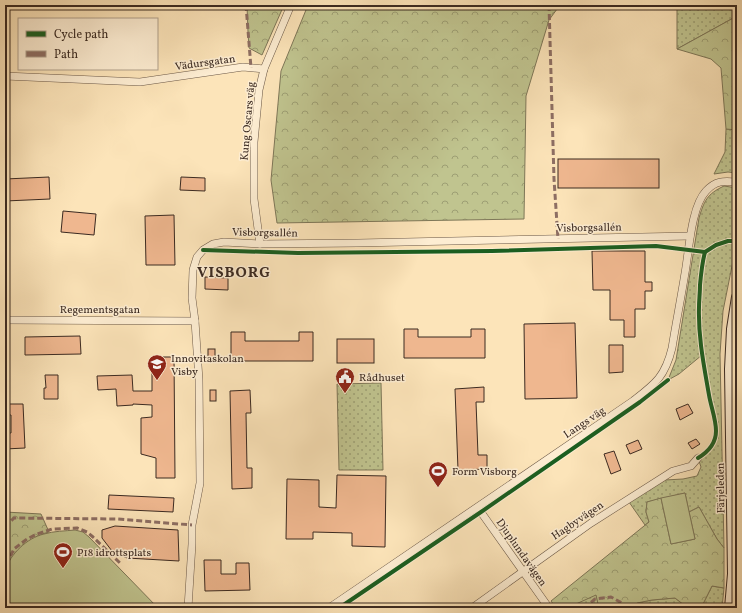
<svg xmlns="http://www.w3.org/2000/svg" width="742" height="613" viewBox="0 0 742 613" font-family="Vollkorn,serif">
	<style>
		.grass { fill: url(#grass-dots); stroke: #7e7758 }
		.forest { fill: url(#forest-crowns); stroke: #7e7758 }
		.pitch { fill: #c0c48f; stroke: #7e7758 }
		.building { fill: #efb78f; stroke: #3b2a21 }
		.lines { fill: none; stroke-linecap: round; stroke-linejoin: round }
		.street-casing { stroke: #6b5847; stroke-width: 8 }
		.secondary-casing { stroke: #3b2a21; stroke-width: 12 }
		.street { stroke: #fdedd2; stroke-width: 7 }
		.secondary { stroke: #fdedd2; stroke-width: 10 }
		.quiet { stroke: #8d6e63; stroke-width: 3; stroke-dasharray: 6 3; stroke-linecap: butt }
		.cycleway-casing { stroke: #fdedd2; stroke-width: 6 }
		.cycleway { stroke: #1b5e20; stroke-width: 4 }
		.labels { text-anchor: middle; stroke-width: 3; stroke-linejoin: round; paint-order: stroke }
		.street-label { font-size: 11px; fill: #3b2a21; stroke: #fdedd2 }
		.poi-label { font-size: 11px; fill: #3b2a21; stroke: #fdedd2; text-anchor: start }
		.district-label { font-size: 15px; font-weight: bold; letter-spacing: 1px; fill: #3b2a21; stroke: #fdedd2 }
	</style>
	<defs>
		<pattern id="grass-dots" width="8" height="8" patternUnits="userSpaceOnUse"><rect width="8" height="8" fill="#c0c48f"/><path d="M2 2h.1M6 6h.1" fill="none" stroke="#9d9f74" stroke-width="1.8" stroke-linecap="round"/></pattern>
		<pattern id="forest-crowns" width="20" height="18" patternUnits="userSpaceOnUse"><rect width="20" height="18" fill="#c0c48f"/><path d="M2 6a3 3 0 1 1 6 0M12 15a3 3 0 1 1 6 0" fill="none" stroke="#9d9f74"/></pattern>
	</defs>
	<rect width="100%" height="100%" fill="#fce4b9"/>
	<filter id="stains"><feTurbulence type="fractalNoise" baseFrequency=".005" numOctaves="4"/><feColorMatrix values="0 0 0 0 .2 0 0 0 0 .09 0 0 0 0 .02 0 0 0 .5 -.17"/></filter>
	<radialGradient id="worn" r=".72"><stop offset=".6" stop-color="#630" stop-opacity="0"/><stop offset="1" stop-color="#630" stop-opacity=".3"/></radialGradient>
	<g class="grass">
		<polygon points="677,5 737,5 737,16 677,49"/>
		<polygon points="726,129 737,130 737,173 728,172 714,174 725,152"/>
		<path d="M724 186 737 188V241L723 311 720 354 724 548 717 539 699 507 689 512 685 493 647 502 646 512 649 522 645 525 629 502 665 480 683 479 697 476 701 467 698 458C725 443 714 422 709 398 707 384 705 369 702 355L679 374 668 380 676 360 699 218C704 201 707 194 724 186Z"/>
		<polygon points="381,383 383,470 339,470 337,384"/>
		<polygon points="712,586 724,588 722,608 701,608"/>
		<polygon points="596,594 599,608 567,608"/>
		<polygon points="675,598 688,608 638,608 636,603 652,600"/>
	</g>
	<g class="forest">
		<polygon points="247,5 284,5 262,55 249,48 248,32"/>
		<polygon points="308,5 560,5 549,20 526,96 524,219 277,223 271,180 281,71"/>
		<polygon points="737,16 737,130 726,129 721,68 711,59 677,49"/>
		<polygon points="661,498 671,544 695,539 689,512 699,507 717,539 724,548 724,588 712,586 701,608 688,608 675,598 652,600 637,603 638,608 599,608 596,595 567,608 556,608 551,601 649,522 646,512 647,502"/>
		<polygon points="5,512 41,514 49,532 42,534 16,552 8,565 5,572"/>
	</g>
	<g class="pitch">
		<polygon points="685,493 695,539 671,544 661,498"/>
		<path d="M75 530 83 532 89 537 158 608H7L5 605C5 597 3 579 5 571 10 554 27 538 44 534 54 531 65 531 75 530Z"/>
	</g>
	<g class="building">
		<rect x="558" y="159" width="101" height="29"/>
		<polygon points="49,177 50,199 5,201 5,179"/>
		<polygon points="181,177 205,178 205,191 180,190"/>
		<polygon points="63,211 96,214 94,235 61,232"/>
		<polygon points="174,215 175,265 146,265 145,216"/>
		<polygon points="592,251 645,251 645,282 652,282 652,291 645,291 645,309 635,309 635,337 624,337 624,320 610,320 610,290 593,290"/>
		<polygon points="205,277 228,278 228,290 205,289"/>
		<polygon points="575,323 577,398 525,399 524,324"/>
		<polygon points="404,329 418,329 418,337 471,337 471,329 485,329 485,358 404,358"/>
		<polygon points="231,332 245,332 245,341 299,341 299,332 313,332 313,361 231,361"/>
		<polygon points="80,336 81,354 25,355 25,337"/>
		<rect x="337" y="339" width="37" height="24"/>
		<polygon points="609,345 623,345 623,372 609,373"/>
		<rect x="208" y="349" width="7" height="11"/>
		<polygon points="152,357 174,357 175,478 156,478 156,458 141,454 141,418 152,417 152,405 133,404 133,405 117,406 116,389 98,390 97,376 132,375 133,391 152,391"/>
		<polygon points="45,375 58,375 58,399 44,399 44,388 46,388"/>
		<polygon points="484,387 484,402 476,402 478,455 487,455 487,469 458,470 455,389"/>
		<rect x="210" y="390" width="6" height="11"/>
		<polygon points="250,390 251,413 246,413 247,468 252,468 252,488 232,489 230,391"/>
		<polygon points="5,404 23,404 25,448 5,449 5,433 11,433 11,415 5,415"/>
		<polygon points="688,404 693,413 680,420 676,409"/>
		<polygon points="696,439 700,444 692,449 688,443"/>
		<polygon points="638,440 642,449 630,454 626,445"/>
		<polygon points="614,451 621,470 611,474 604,454"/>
		<polygon points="337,475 386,476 385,547 352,546 352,533 313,532 313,539 286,539 287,479 319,480 319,507 336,508"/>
		<polygon points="109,495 174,498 173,512 108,509"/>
		<polygon points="115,526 178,530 179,561 127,558 112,551 102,538 102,530"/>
		<polygon points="204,560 221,560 221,574 236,574 236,563 249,563 250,590 205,591"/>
	</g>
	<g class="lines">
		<defs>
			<g id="street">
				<polyline points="5,76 140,82 243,67 264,69"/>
				<polyline points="260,244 254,199 254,142 259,90 264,69 291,5"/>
				<polyline points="5,320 195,321"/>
				<polyline points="478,508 549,608"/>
				<polyline points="188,608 192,544 192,525 200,483 199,380 195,321 192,298 193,270 197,257 203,250 213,244 224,242 260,244 358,243 690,236"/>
				<path d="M329 608 633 401C655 384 665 377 672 348 676 323 681 298 685 273 689 251 691 207 706 191 716 180 724 181 737 182"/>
				<polyline points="472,608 591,523 673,471 691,466 698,458"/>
			</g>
			<polyline id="secondary" points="730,608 733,574 730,369 732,329 737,297"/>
		</defs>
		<use href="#street" class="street-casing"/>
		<use href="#secondary" class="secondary-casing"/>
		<use href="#street" class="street"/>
		<use href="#secondary" class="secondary"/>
		<g class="quiet">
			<polyline points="246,5 251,68"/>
			<polyline points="549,5 554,179 558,239"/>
			<polyline points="5,527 14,518 117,519 192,525"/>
			<polyline points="5,563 9,559 14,549 27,539 37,534 52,529 77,528 87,532 93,537 120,563"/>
			<polyline points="584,608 595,599 611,597 622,603"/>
		</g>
		<defs>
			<g id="cycleway">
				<polyline points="203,250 298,253 492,251 656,246 705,252 716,245 728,241 737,241"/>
				<path d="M698 458C708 452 716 444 716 431 716 419 711 407 709 395 704 366 698 337 699 307 699 300 700 293 700 285 701 274 702 263 705 252"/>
				<polyline points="339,608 481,512 640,402 668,380"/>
			</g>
		</defs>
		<use href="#cycleway" class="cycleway-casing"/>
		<use href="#cycleway" class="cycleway"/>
	</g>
	<defs>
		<symbol id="school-pin" viewBox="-11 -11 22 30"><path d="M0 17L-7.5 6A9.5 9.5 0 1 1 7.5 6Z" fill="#8f2418" stroke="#fdedd2"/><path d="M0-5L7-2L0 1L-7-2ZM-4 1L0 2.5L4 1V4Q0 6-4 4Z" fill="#fff"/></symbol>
		<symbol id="civic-pin" viewBox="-11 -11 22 30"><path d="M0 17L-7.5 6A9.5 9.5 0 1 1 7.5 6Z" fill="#8f2418" stroke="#fdedd2"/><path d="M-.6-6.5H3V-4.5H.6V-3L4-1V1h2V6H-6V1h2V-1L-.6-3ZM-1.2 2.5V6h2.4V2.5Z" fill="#fff"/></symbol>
		<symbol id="stadium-pin" viewBox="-11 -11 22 30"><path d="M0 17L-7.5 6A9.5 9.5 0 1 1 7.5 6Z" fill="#8f2418" stroke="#fdedd2"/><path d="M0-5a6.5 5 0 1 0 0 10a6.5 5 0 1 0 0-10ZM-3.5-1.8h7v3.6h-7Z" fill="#fff"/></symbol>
	</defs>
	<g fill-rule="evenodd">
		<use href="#school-pin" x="146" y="353" width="22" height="30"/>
		<use href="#civic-pin" x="334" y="366" width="22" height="30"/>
		<use href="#stadium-pin" x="427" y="460" width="22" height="30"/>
		<use href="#stadium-pin" x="52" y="541" width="22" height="30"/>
	</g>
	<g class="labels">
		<g class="street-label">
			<text transform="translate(205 62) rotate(-8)" y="4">Vädursgatan</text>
			<text transform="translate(247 121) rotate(-85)" y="4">Kung Oscars väg</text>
			<text transform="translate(589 227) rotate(-1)" y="4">Visborgsallén</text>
			<text transform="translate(265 232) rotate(1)" y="4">Visborgsallén</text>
			<text x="100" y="313">Regementsgatan</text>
			<text transform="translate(584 422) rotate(-34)" y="4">Langs väg</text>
			<text transform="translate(720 488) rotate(-91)" y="4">Färjeleden</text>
			<text transform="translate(577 520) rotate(-34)" y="4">Hagbyvägen</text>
			<text transform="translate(522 552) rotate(55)" y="4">Djuplundavägen</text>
		</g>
		<g class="poi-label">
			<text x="171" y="362">Innovitaskolan<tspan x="171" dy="13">Visby</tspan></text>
			<text x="359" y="381">Rådhuset</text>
			<text x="452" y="475">Form Visborg</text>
			<text x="77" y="556">P18 idrottsplats</text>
		</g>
		<g class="district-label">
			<text x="234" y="277">VISBORG</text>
		</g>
	</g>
	<rect width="742" height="613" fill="none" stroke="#fce4b9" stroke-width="20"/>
	<rect x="6" y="6" width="730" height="601" fill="none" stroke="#3b2a21" stroke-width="2"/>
	<rect x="10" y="10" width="722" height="593" fill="none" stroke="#3b2a21"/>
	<rect x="18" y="18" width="140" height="52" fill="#fdedd2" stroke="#af9f8b"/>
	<rect x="26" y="31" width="20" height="6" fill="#1b5e20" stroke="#af9f8b"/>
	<text x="54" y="38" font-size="12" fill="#3b2a21">Cycle path</text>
	<rect x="26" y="51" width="20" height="6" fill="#8d6e63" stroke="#af9f8b"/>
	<text x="54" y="58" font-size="12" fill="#3b2a21">Path</text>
	<rect width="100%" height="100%" filter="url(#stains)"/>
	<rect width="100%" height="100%" fill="url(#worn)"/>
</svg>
